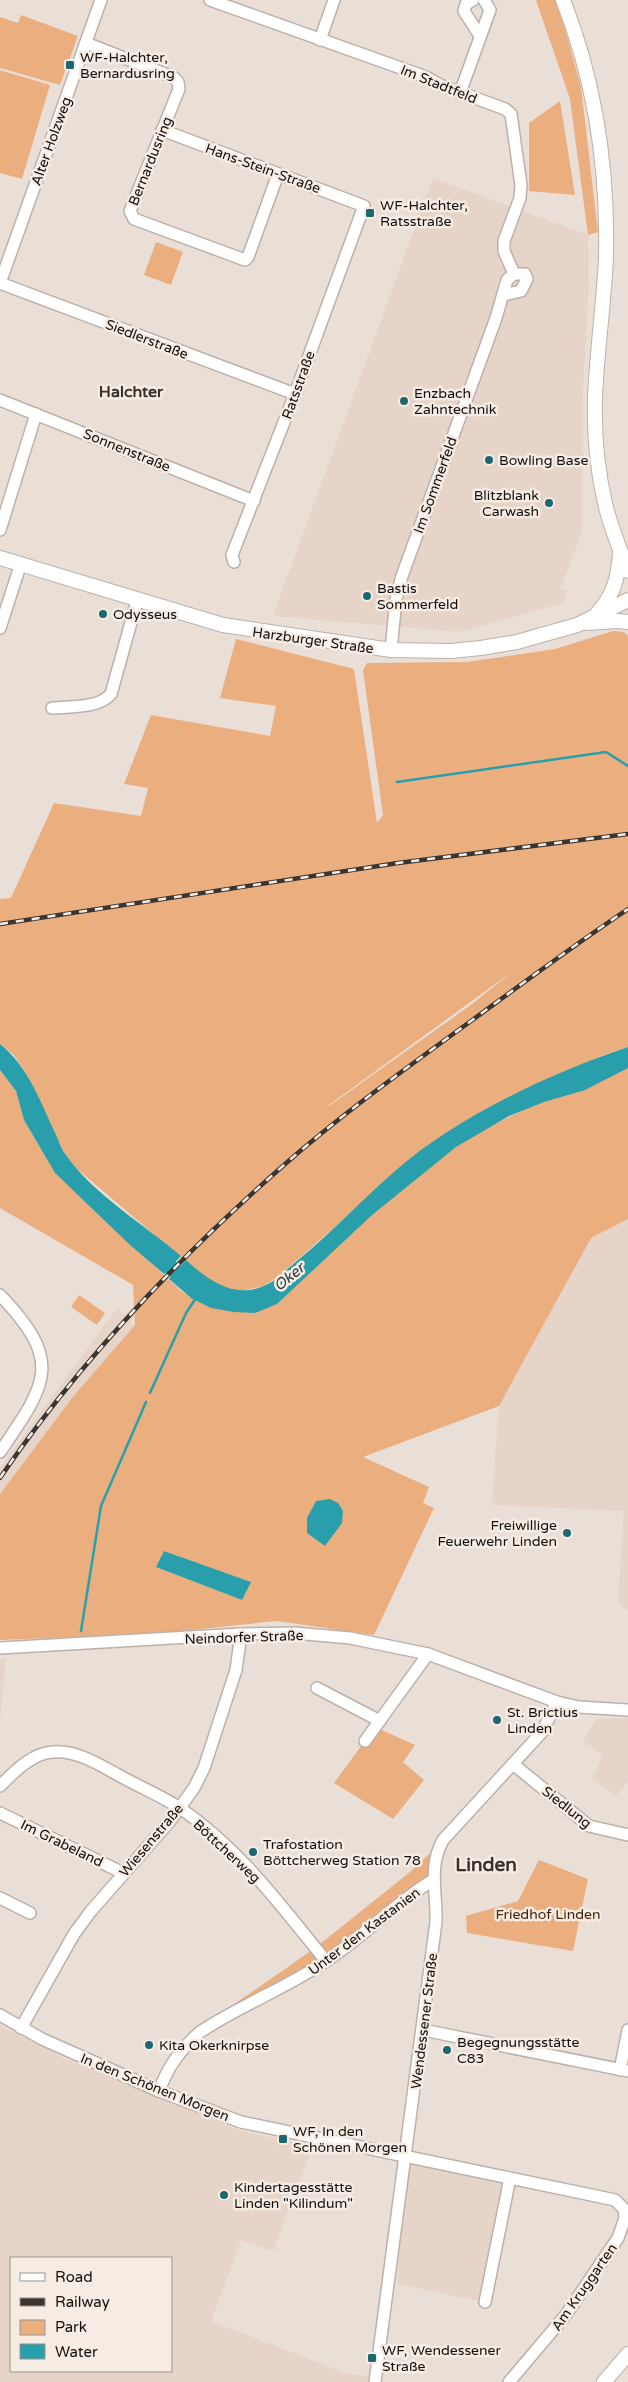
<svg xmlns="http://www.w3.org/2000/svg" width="628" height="2382" viewBox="0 0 628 2382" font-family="'Varela Round',sans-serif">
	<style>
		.built { fill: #e5d4c7; fill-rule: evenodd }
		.green { fill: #ebae7f; fill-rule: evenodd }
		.water { fill: #299fab }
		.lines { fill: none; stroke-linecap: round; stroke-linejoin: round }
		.stream { stroke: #299fab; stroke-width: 2.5 }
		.river { stroke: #299fab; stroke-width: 15 }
		.minor-casing { stroke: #bcb1aa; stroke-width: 14 }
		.major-casing { stroke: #bcb1aa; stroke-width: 16 }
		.minor { stroke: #fff; stroke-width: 11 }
		.major { stroke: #fff; stroke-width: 14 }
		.rail-casing { stroke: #3a3531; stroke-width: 4.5 }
		.rail { stroke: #f7ece4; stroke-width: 2.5; stroke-dasharray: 8; stroke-linecap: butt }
		.poi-dot { fill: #1b686f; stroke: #f7ece4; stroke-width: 2 }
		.labels { text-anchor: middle; stroke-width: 5; stroke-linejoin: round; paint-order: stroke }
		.poi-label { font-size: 14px; fill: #120f0c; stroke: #f7ece4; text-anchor: start }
		.street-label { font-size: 14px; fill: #120f0c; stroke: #f7ece4 }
		.park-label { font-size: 14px; fill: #422307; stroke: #f7ece4 }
		.water-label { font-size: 15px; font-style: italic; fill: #21393c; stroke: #f7ece4 }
		.quarter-label { font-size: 16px; font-weight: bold; fill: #38302a; stroke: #f7ece4 }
		.district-label { font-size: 19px; font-weight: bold; fill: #38302a; stroke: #f7ece4 }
	</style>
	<rect width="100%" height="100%" fill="#eadfd7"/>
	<g class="built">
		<polygon points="433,178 588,235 589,284 583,389 582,532 560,589 567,592 563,603 460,632 273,616"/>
		<polygon points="534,960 177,1271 131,1321 135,1325 72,1398 0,1494 0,1468 117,1308 125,1315 181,1256 276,1144"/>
		<polygon points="628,1219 628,1610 618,1602 624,1511 492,1505 499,1406 591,1238"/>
		<polygon points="6,1658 0,1718 0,1659"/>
		<polygon points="628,1718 628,1781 616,1796 592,1779 603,1755 583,1740 596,1719"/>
		<path d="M0 2025 61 2057 239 2130 312 2147 273 2251 241 2240 211 2321 345 2373 369 2376 368 2382H0ZM11 2258H171V2371H11Z"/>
		<polygon points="406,2156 510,2178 485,2302 397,2284 403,2171"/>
	</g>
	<g class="green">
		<polygon points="536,0 557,0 581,87 598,232 588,235 570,99"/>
		<polygon points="21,15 78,36 60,85 0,68 0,17 18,23"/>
		<polygon points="0,70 50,85 22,179 0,173"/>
		<polygon points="560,101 575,195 529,191 529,123"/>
		<polygon points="156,242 183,252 171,285 144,275"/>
		<path d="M613 631 624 632 628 636V1047L601 1056 525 1089 428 1145 280 1275 264 1286 241 1291 219 1286 197 1271 76 1168 64 1153 24 1071 14 1055 0 1044V899L11 898 54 803 141 816 148 788 124 784 151 715 270 736 276 706 220 698 236 639 354 669 377 823 383 815 363 670 367 663 467 662 555 649ZM513 971 472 1004 329 1106V1105Z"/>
		<path d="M628 1068V1219L591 1238 499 1406 363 1457 429 1487 423 1503 434 1508 374 1635 277 1621 151 1634 0 1640V1494L72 1398 135 1325 133 1285 0 1208V1070L16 1091 24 1120 55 1173 179 1289 191 1298 277 1304C334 1250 390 1191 456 1147 509 1112 569 1091 628 1068ZM164 1551 250 1582 242 1600 157 1567Z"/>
		<polygon points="79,1295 105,1313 97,1325 71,1307"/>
		<polygon points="375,1727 415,1745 403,1762 424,1780 393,1819 334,1783"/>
		<polygon points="437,1851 433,1880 326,1961 223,2012 315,1948 410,1872 429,1854"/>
		<polygon points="539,1860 588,1879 573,1951 467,1933 466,1916 518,1901"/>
	</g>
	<g class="water">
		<path d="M0 1044C28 1066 41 1103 56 1135 59 1141 61 1149 66 1155 93 1194 145 1225 181 1256L164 1274 129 1244 55 1173 24 1120 16 1091 0 1070Z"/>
		<path d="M628 1047V1068L585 1090 544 1102 509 1116 456 1147 372 1215 277 1304 255 1313 234 1312 211 1308 191 1298 169 1279 186 1260C208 1280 233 1299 264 1286 276 1281 287 1269 297 1261 331 1233 362 1200 395 1171 456 1117 551 1073 628 1047Z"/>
		<polygon points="330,1499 338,1503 343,1511 342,1523 325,1546 307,1533 307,1518 316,1501"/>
		<polygon points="164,1551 251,1582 242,1600 156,1567"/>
	</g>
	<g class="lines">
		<g class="stream">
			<polyline points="397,782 606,752 628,766"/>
			<polyline points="150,1393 186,1313 196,1298"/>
			<polyline points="81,1631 101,1506 146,1402"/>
		</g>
		<polyline class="river" points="155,1255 192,1284"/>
		<defs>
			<g id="minor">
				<polyline points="210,0 426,77 440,85 505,109 511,114 521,185 520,198 504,241 504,251 514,274"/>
				<polyline points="473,0 466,4 464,11 480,36"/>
				<polyline points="320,40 334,0"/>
				<polyline points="86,43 173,77 178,82 179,89 130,211 134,219 245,260 248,257 278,174"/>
				<polyline points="460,93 490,10 484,0"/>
				<polyline points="162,130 364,206 295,394 232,555 234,562"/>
				<polyline points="0,283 295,394"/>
				<polyline points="0,283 101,0"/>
				<polyline points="0,400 254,501"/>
				<polyline points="0,530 36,414"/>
				<polyline points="0,628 21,563"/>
				<polyline points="391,650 396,599 402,576 496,318 507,280 514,274 525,274 527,279 521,291 503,295"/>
				<path d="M52 708C70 706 98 709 111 694L137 601"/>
				<path d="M0 1295C64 1362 47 1383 0 1452"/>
				<polyline points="0,1648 241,1634 295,1633 350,1638 428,1654 557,1702 579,1707 628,1710"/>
				<polyline points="317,1688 380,1721"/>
				<polyline points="365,1741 428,1654"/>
				<polyline points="513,1764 589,1826 628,1835"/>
				<path d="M0 1786C14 1772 32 1753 53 1752 77 1750 100 1765 120 1776 140 1787 161 1796 180 1808 239 1848 282 1907 326 1961"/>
				<polyline points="0,1813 123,1873"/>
				<polyline points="0,1898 30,1913"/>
				<polyline points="0,2015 42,2039 159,2091 241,2122 615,2200 624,2209 625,2218 618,2238 565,2316 509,2382"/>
				<polyline points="21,2028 74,1934 91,1911 170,1821 194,1788 204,1768 236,1670 241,1634"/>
				<polyline points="423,2030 628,2071"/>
				<polyline points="620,2070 628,2030"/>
				<path d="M159 2091C168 2066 181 2049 200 2032 239 2006 284 1989 323 1963 362 1938 394 1904 433 1880"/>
				<polyline points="485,2302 510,2178"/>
				<path d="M375 2382 436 1922C437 1893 428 1867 443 1840L542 1732 557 1702"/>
			</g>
			<g id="major">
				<path d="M563 0C595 81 608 169 606 257 604 303 597 350 595 397 594 431 597 469 605 503 610 526 620 549 628 571"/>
				<polyline points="0,558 223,625 391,650 451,651 481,648 517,642 577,625 628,600"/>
				<path d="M598 612C614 595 618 577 620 554"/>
				<polyline points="587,623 617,621 628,622"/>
				<polyline points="604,2382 628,2354"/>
			</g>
		</defs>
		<use href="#minor" class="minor-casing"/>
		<use href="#major" class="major-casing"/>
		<use href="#minor" class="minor"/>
		<use href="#major" class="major"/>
		<defs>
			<g id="rail">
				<polyline points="0,924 398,863 628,834"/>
				<path d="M0 1478C79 1362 179 1257 284 1165 343 1113 408 1067 471 1021 523 983 574 945 628 909"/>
			</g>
		</defs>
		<use href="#rail" class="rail-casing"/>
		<use href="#rail" class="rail"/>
	</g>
	<g class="poi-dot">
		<rect x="65" y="60" width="10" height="10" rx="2.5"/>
		<rect x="365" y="208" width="10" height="10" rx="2.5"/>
		<circle cx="404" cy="401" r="5"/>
		<circle cx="489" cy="460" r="5"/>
		<circle cx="549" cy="503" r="5"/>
		<circle cx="367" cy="596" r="5"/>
		<circle cx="103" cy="614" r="5"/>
		<circle cx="567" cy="1533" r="5"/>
		<circle cx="497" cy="1720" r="5"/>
		<circle cx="253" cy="1852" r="5"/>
		<circle cx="149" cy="2045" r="5"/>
		<circle cx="447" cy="2050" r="5"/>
		<rect x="278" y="2134" width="10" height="10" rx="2.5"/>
		<circle cx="224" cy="2195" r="5"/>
		<rect x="367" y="2353" width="10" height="10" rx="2.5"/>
	</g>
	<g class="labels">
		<g class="poi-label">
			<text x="80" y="62">WF-Halchter,<tspan x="80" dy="16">Bernardusring</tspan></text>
			<text x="380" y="210">WF-Halchter,<tspan x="380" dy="16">Ratsstraße</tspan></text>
			<text x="414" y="398">Enzbach<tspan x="414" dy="16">Zahntechnik</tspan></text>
			<text x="499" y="465">Bowling Base</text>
			<text x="539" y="500" text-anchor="end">Blitzblank<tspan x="539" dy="16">Carwash</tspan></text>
			<text x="377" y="593">Bastis<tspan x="377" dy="16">Sommerfeld</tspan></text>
			<text x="113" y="619">Odysseus</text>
			<text x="557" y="1530" text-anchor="end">Freiwillige<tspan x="557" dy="16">Feuerwehr Linden</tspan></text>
			<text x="507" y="1717">St. Brictius<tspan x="507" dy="16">Linden</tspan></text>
			<text x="263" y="1849">Trafostation<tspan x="263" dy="16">Böttcherweg Station 78</tspan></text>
			<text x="457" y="2047">Begegnungsstätte<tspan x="457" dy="16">C83</tspan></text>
			<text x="159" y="2050">Kita Okerknirpse</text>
			<text x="293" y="2136">WF, In den<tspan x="293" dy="16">Schönen Morgen</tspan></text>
			<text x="234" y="2192">Kindertagesstätte<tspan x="234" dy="16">Linden "Kilindum"</tspan></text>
			<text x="382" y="2355">WF, Wendessener<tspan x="382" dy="16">Straße</tspan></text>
		</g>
		<g class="street-label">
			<text transform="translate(439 84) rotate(22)" y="5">Im Stadtfeld</text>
			<text transform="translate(51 141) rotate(-70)" y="5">Alter Holzweg</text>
			<text transform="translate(150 161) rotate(-68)" y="5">Bernardusring</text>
			<text transform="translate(263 168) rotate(20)" y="5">Hans-Stein-Straße</text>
			<text transform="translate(147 339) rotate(21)" y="5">Siedlerstraße</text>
			<text transform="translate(298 385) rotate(-70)" y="5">Ratsstraße</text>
			<text transform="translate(127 450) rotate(22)" y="5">Sonnenstraße</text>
			<text transform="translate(435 485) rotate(-70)" y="5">Im Sommerfeld</text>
			<text transform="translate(313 640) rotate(8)" y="5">Harzburger Straße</text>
			<text transform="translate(244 1637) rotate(-2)" y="5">Neindorfer Straße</text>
			<text transform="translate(567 1807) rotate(38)" y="5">Siedlung</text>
			<text transform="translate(151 1840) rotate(-50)" y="5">Wiesenstraße</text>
			<text transform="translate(62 1843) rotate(26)" y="5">Im Grabeland</text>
			<text transform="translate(227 1851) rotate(43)" y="5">Böttcherweg</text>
			<text transform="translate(364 1931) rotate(-37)" y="5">Unter den Kastanien</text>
			<text transform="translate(424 2021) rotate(-83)" y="5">Wendessener Straße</text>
			<text transform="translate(155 2087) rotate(22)" y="5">In den Schönen Morgen</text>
			<text transform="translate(584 2287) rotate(-55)" y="5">Am Kruggarten</text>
		</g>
		<g class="park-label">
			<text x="548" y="1919">Friedhof Linden</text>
		</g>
		<g class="water-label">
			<text transform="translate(289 1277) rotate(-40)" y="5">Oker</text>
		</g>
		<g class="quarter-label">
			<text x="131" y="397">Halchter</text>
		</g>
		<g class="district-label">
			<text x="486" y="1871">Linden</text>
		</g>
	</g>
	<rect x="10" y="2257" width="162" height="115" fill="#f7ece4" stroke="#9b948e"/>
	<rect x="20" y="2273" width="25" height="8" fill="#ffffff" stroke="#9b948e"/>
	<text x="55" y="2282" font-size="15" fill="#120f0c">Road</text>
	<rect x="20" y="2298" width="25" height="8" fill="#3a3531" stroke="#9b948e"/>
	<text x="55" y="2307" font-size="15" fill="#120f0c">Railway</text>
	<rect x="20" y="2320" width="25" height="15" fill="#ebae7f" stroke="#9b948e"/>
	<text x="55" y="2332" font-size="15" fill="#120f0c">Park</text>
	<rect x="20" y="2344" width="25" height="15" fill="#299fab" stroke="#9b948e"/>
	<text x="55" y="2357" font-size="15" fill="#120f0c">Water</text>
</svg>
